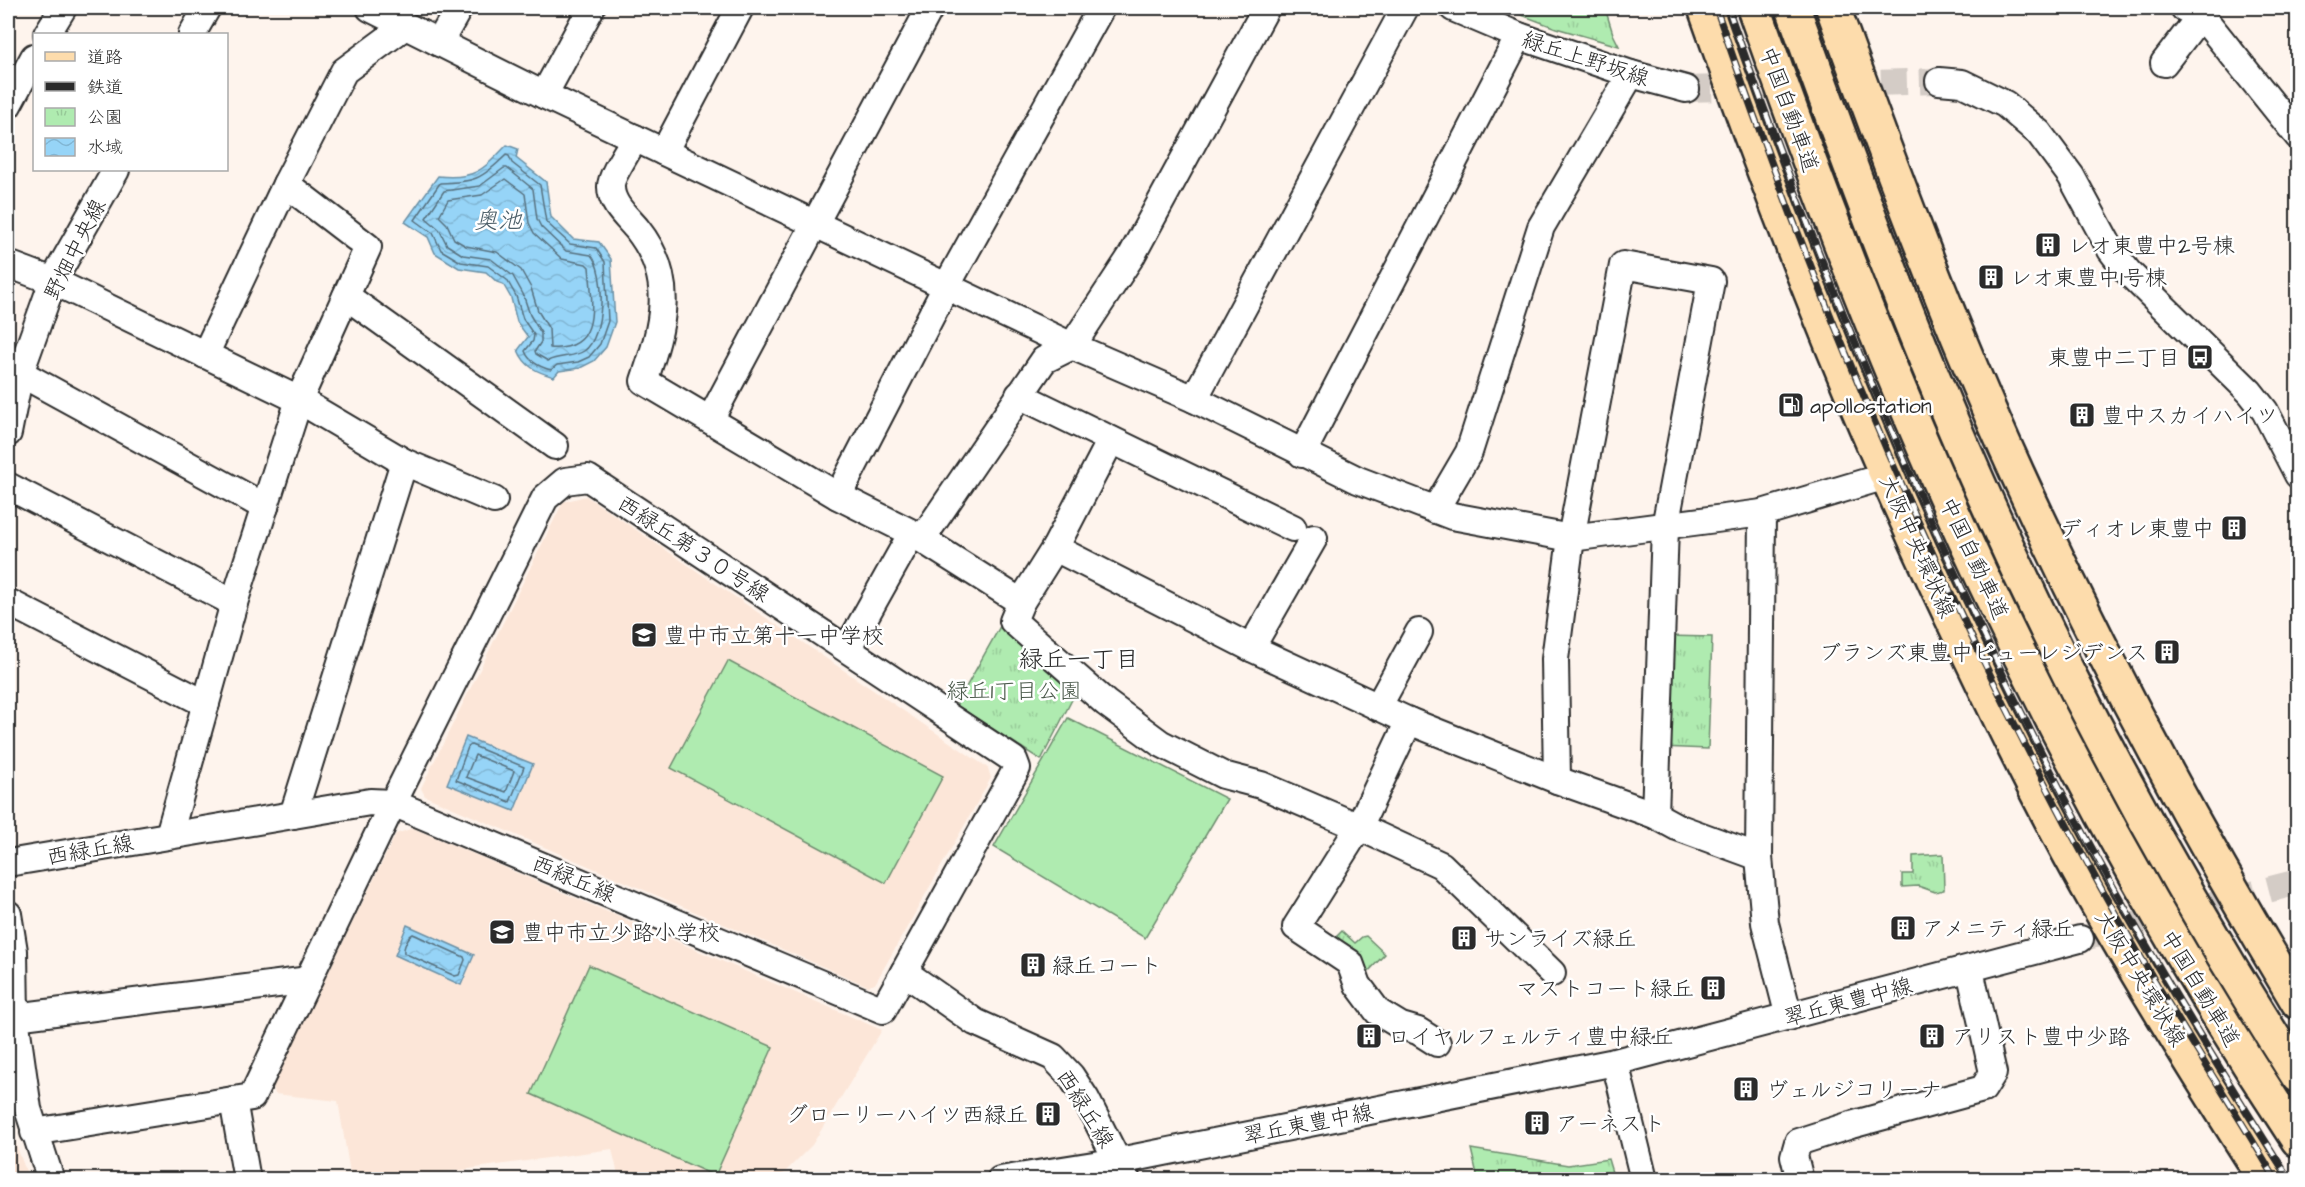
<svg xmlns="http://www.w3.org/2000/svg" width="2305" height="1187" viewBox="0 0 2305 1187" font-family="'Architects Daughter','Klee One',sans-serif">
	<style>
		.built { fill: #fce6d8 }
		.grass { fill: #afebb0; stroke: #6d8b6e; stroke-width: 1.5 }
		.park { fill: url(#park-tufts); stroke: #6d8b6e; stroke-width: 1.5 }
		.water { fill: url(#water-waves); stroke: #6b90a5; stroke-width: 1.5 }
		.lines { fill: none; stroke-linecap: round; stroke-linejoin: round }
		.shore { stroke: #566f7d; stroke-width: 1.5 }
		.minor-tunnel { stroke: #d4ccc6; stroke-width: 26; stroke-dasharray: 26 13; stroke-linecap: butt }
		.minor-casing { stroke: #2b2b2b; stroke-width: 30 }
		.major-casing { stroke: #2b2b2b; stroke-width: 38 }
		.highway-casing { stroke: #2b2b2b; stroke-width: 38 }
		.minor { stroke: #fff; stroke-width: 26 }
		.major { stroke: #fddcac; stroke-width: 33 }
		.highway { stroke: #fddcac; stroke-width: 33 }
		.rail-casing { stroke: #2b2b2b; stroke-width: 7 }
		.rail { stroke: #fff; stroke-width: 4.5; stroke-dasharray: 14; stroke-linecap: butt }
		.labels { text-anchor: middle; stroke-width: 5; stroke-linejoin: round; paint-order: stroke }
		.street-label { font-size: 22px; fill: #2b2b2b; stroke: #fff }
		.poi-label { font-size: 22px; fill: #2b2b2b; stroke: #fff; text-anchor: start }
		.park-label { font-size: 22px; fill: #4c5b4c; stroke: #fff }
		.water-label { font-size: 24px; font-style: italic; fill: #4b5e68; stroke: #fff }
		.neighbourhood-label { font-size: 24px; fill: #2b2b2b; stroke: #fff }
	</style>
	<defs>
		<pattern id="park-tufts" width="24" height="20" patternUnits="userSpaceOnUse" patternTransform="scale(1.5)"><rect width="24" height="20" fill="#afebb0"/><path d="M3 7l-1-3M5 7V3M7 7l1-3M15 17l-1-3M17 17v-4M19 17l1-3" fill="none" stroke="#97ca98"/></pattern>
		<pattern id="water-waves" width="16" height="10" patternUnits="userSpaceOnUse" patternTransform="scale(1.5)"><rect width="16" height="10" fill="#96d4f7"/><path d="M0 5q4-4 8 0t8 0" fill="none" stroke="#81b6d4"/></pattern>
	</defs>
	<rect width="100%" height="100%" fill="#fef4ed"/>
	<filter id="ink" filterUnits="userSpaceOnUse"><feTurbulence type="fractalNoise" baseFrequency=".0167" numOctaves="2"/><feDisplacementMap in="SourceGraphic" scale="12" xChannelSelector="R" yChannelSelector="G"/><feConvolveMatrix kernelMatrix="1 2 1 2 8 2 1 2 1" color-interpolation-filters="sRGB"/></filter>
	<g filter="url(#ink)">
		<g class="built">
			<polygon points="586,496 988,768 991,778 875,984 868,986 425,796 421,788 563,502"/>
			<polygon points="413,828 882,1030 812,1145 778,1179 619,1179 612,1149 398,1179 351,1179 338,1101 275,1094 273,1086 396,834"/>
			<polygon points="8,1107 12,1134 29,1179 8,1179"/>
		</g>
		<g class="grass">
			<polygon points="728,661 943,776 886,883 671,768"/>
			<polygon points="1068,718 1227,799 1145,938 994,847"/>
			<polygon points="589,965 773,1047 715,1176 531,1094"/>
		</g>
		<g class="park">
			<polygon points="1503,8 1605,8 1613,34 1619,46 1556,28"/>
			<polygon points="1002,623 1079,686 1041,760 956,705"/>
			<polygon points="1666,636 1712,637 1708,749 1661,747"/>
			<polygon points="1943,854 1944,890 1935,892 1918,886 1902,887 1902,874 1913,874 1913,856"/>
			<polygon points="1342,931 1355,943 1362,937 1366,936 1385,954 1363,977 1333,940"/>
			<polygon points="1471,1149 1568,1165 1608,1159 1614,1179 1478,1179"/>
		</g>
		<g class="water">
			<path d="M507 145 518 149 516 158 546 182 551 217 573 239 599 242 611 259 615 322 606 347 594 361 580 368 559 371 554 377C537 372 525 367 518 350L528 337 517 322 511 298 503 284 497 282 486 272 459 268 435 253 428 237 405 222 438 176C474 180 483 170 507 145Z"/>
			<polygon points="466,737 533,764 514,811 447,784"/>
			<polygon points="407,925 474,955 461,985 395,955"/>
		</g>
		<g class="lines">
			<g class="shore">
				<path d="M506 155 509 156 512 163 540 185 546 222 570 244 596 248 605 262 608 321 600 344 589 357 578 362 557 365 551 370C540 367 529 362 525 351L533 341 534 335 523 319 516 296 507 280 488 266 461 262 441 250 433 233 415 220 440 183C474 182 481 180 506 155Z"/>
				<path d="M504 168H507L533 189 537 219 541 227 566 251 591 255C606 272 605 337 584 351 573 358 559 355 548 361L536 354 535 351 541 342V333L530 315 523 294 513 276 491 259 463 255 447 245 439 229 426 218 444 191 480 186Z"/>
				<path d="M505 179 525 194 529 223 534 233 562 259 586 264 589 267C592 303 602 352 550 348L549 329 538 311 531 288 521 270 497 252 466 246 454 239 447 224 439 216 448 200 482 195Z"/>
				<polygon points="471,745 524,767 510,802 456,780 468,747"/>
				<polygon points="475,755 514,771 506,792 466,777"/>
				<path d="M413 934 464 957 465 960 459 975 455 976 404 953C403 948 408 936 413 934Z"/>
			</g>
			<g class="minor-tunnel">
				<polyline points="1686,89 1939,81"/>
				<polyline points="2080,939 2298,882"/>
			</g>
			<defs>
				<g id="minor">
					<polyline points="370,8 544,95 1072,346 1194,399 1358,480 1452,516 1571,538 1762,513 1886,476"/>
					<polyline points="1453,8 1519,36 1631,74 1686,89"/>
					<polyline points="2184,8 2201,15 2298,136"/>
					<polyline points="47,34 63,8"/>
					<polyline points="192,34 207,8"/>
					<polyline points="439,43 459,8"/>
					<polyline points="2164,63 2201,15"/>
					<polyline points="1939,81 1962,83 2005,104 2039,133 2071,176 2111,250 2128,272 2250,392 2265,411 2298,475"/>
					<polyline points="544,95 591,8"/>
					<polyline points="8,105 34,57"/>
					<path d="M635 138C629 149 610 177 611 187 611 204 627 217 637 229 677 279 663 326 644 381L838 496 912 533 1021 602 1013 621 1106 703 1160 743 1223 775 1261 785 1359 827 1441 865 1552 973"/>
					<polyline points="664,152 740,8"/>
					<polyline points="8,264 53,281 299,400 404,462 293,815"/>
					<polyline points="346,296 555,446"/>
					<polyline points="205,355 286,184"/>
					<polyline points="20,373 265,507"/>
					<polyline points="1019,395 1293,528"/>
					<polyline points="1194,399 1405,8"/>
					<polyline points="710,420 930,8"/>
					<polyline points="8,433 20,373 53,281 116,170"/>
					<polyline points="1302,454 1519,36"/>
					<polyline points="404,462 494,500"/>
					<polyline points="8,486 234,603"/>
					<polyline points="838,496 946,287 1101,8"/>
					<polyline points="1435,510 1469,452 1541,227 1631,74"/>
					<polyline points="1762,513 1759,857 1765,923 1789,1017"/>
					<polyline points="922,539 1044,360 1072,346 1132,255 1266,8"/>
					<polyline points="1055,548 1251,648 1409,721 1557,780 1655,815 1677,827 1759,857"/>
					<polyline points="8,602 206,704"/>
					<polyline points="1021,602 1055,548 1111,440"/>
					<polyline points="1251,648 1314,538"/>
					<polyline points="847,649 912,533"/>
					<polyline points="1378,707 1419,632"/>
					<polyline points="1409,721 1359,827 1296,927 1350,963 1358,985 1378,1012 1401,1026 1418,1031 1437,1043"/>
					<polyline points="1557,780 1555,659 1571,538 1623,265 1711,281 1665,527 1655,815"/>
					<polyline points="169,835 234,603 299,400 368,247 286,184 344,71 405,26"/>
					<polyline points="8,863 370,802 393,803 883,1010 1017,768 1014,760 588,478 565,481 545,498 393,803 252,1097 34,1132"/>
					<polyline points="8,914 14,951 15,1017 28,1109 51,1180"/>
					<polyline points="904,972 975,1022 1053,1057 1071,1076 1086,1099 1127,1180"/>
					<polyline points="15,1017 309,980"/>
					<polyline points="1615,1062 1644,1180"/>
					<polyline points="233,1100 247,1180"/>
					<polyline points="1000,1180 1119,1161 1615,1062 2080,939"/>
					<polyline points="1800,1180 1794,1156 1798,1142 1851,1125 1983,1089 1993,1073 1970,970"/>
				</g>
				<g id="major">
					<path d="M1705 8C1774 205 1850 401 1939 591 1988 695 2038 800 2095 900 2149 995 2207 1088 2266 1180"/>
					<path d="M1833 8C1890 165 1948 322 2018 475 2101 656 2195 831 2298 1002"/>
				</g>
				<g id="highway">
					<path d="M1754 8C1822 202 1897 396 1985 583 2076 776 2180 962 2298 1140"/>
					<path d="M1793 8C1849 164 1907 321 1974 473 2066 682 2175 884 2298 1076"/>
				</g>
			</defs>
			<use href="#minor" class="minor-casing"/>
			<use href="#major" class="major-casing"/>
			<use href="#highway" class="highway-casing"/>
			<use href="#minor" class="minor"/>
			<use href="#major" class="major"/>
			<use href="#highway" class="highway"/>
			<defs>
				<g id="rail">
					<path d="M1716 8C1820 310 1946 608 2101 888 2134 947 2169 1005 2204 1062 2228 1101 2253 1140 2276 1180"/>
					<path d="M1728 8C1818 263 1920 513 2043 755 2117 901 2202 1041 2290 1180"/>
				</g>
			</defs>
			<use href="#rail" class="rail-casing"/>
			<use href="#rail" class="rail"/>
		</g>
	</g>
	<defs>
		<symbol id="building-square" viewBox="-11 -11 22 22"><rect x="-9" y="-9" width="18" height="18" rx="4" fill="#2b2b2b" stroke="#fff"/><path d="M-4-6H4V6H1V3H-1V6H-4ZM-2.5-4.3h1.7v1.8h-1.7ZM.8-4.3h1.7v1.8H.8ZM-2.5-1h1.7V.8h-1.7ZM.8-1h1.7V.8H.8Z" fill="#fff"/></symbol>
		<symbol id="bus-square" viewBox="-11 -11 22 22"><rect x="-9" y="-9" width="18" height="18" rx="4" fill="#2b2b2b" stroke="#fff"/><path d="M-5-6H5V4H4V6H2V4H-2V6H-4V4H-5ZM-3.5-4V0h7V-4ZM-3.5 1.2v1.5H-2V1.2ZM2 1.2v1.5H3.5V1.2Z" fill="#fff"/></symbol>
		<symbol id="fuel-square" viewBox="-11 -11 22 22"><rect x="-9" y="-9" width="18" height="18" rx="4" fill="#2b2b2b" stroke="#fff"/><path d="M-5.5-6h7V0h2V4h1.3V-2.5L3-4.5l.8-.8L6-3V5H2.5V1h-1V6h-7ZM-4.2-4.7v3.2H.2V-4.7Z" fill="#fff"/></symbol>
		<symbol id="school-square" viewBox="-11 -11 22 22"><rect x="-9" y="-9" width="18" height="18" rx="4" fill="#2b2b2b" stroke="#fff"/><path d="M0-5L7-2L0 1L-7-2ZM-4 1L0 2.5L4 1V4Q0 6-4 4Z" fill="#fff"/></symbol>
	</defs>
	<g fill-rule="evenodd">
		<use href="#building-square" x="2033" y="230" width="30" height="30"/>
		<use href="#building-square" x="1976" y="262" width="30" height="30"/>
		<use href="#bus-square" x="2185" y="342" width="30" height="30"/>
		<use href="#fuel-square" x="1776" y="390" width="30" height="30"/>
		<use href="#building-square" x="2067" y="400" width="30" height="30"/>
		<use href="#building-square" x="2219" y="513" width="30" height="30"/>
		<use href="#school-square" x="629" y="620" width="30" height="30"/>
		<use href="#building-square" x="2152" y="637" width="30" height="30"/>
		<use href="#building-square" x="1888" y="913" width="30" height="30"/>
		<use href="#school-square" x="487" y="917" width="30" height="30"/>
		<use href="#building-square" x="1449" y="923" width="30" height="30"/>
		<use href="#building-square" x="1018" y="950" width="30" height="30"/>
		<use href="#building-square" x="1698" y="973" width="30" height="30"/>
		<use href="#building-square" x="1354" y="1021" width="30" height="30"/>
		<use href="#building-square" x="1917" y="1021" width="30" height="30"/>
		<use href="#building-square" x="1731" y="1074" width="30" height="30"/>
		<use href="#building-square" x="1033" y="1099" width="30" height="30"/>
		<use href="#building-square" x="1522" y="1108" width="30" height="30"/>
	</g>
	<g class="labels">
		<g class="street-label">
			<text transform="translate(1586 58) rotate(18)" y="8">緑丘上野坂線</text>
			<text transform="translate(1790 109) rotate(70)" y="8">中国自動車道</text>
			<text transform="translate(74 249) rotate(-63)" y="8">野畑中央線</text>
			<text transform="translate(1918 546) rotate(66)" y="8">大阪中央環状線</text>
			<text transform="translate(694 548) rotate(33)" y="8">西緑丘第３０号線</text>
			<text transform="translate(1975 558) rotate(65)" y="8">中国自動車道</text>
			<text transform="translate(90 849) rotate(-10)" y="8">西緑丘線</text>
			<text transform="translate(574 878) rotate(23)" y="8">西緑丘線</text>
			<text transform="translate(2141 978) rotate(59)" y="8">大阪中央環状線</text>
			<text transform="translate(2201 988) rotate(59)" y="8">中国自動車道</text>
			<text transform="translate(1848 1001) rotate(-15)" y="8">翠丘東豊中線</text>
			<text transform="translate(1086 1108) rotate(58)" y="8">西緑丘線</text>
			<text transform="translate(1308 1123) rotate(-11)" y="8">翠丘東豊中線</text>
		</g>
		<g class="poi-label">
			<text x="2068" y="253">レオ東豊中2号棟</text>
			<text x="2010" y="285">レオ東豊中1号棟</text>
			<text x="2180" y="365" text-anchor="end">東豊中二丁目</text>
			<text x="1810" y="413">apollostation</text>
			<text x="2102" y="423">豊中スカイハイツ</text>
			<text x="2214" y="536" text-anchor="end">ディオレ東豊中</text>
			<text x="664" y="643">豊中市立第十一中学校</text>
			<text x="2148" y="660" text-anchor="end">ブランズ東豊中ビューレジデンス</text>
			<text x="1922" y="936">アメニティ緑丘</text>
			<text x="522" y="940">豊中市立少路小学校</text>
			<text x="1484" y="946">サンライズ緑丘</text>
			<text x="1052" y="973">緑丘コート</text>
			<text x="1694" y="996" text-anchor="end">マストコート緑丘</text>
			<text x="1388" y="1044">ロイヤルフェルティ豊中緑丘</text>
			<text x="1952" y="1044">アリスト豊中少路</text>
			<text x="1766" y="1097">ヴェルジコリーナ</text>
			<text x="1028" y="1122" text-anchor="end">グローリーハイツ西緑丘</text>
			<text x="1556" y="1131">アーネスト</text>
		</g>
		<g class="park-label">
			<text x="1014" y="698">緑丘1丁目公園</text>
		</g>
		<g class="water-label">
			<text x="498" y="228">奥池</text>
		</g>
		<g class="neighbourhood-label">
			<text x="1079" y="667">緑丘一丁目</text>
		</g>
	</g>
	<rect width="2305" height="1187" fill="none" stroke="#fff" stroke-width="30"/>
	<rect x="15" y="15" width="2275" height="1157" fill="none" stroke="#2b2b2b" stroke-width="2" filter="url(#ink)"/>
	<rect x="33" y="33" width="195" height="138" fill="#ffffff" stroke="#aaaaaa" stroke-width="1.5"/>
	<rect x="45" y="52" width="30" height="9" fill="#fddcac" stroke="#aaaaaa" stroke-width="1.5"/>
	<text x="87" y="63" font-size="18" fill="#2b2b2b">道路</text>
	<rect x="45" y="82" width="30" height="9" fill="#2b2b2b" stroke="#aaaaaa" stroke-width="1.5"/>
	<text x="87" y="93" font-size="18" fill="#2b2b2b">鉄道</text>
	<rect x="45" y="108" width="30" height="18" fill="url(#park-tufts)" stroke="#aaaaaa" stroke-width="1.5"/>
	<text x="87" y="123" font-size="18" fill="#2b2b2b">公園</text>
	<rect x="45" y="138" width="30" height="18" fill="url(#water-waves)" stroke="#aaaaaa" stroke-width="1.5"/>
	<text x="87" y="153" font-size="18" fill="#2b2b2b">水域</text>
</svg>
